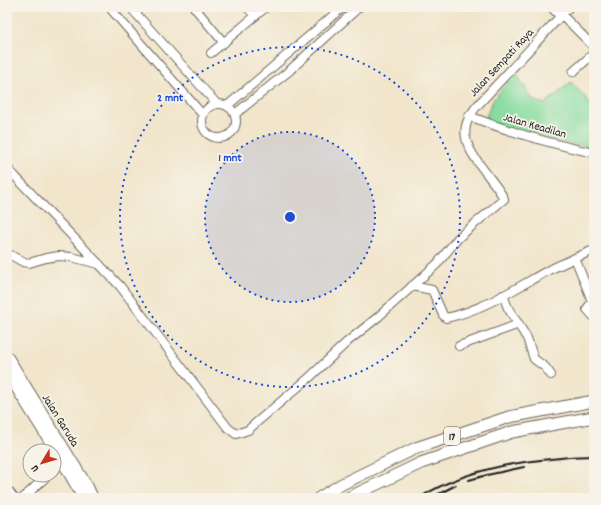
<svg xmlns="http://www.w3.org/2000/svg" width="601" height="505" viewBox="0 0 601 505" font-family="Dekko,sans-serif">
	<style>
		.green { fill: #85dc9f; stroke: #507c5e }
		.lines { fill: none; stroke-linecap: round; stroke-linejoin: round }
		.minor-casing { stroke: #676259; stroke-width: 10 }
		.major-casing { stroke: #676259; stroke-width: 12 }
		.highway-casing { stroke: #676259; stroke-width: 13 }
		.minor { stroke: #fff; stroke-width: 8 }
		.major { stroke: #fff; stroke-width: 10 }
		.highway { stroke: #fff; stroke-width: 11 }
		.rail { stroke: #1c1c1c; stroke-width: 2 }
		.ring { fill: none; stroke: #1d4ed8; stroke-width: 2; stroke-dasharray: 2 4 }
		.labels { text-anchor: middle; stroke-width: 3.5; stroke-linejoin: round; paint-order: stroke }
		.shield { fill: #f7f3e8; stroke: #5e5c59; stroke-width: 1 }
		.shield-label { font-size: 11px; font-weight: bold; fill: #1c1c1c }
		.street-label { font-size: 12px; fill: #1c1c1c; stroke: #f7f3e8 }
		.centre { fill: #1d4ed8; stroke: #f7f3e8; stroke-width: 2 }
		.ring-label { font-size: 12px; text-anchor: middle; font-weight: bold; fill: #1d4ed8; stroke: #f7f3e8; stroke-width: 3.5; stroke-linejoin: round; paint-order: stroke }
	</style>
	<rect width="100%" height="100%" fill="#f7f3e8"/>
	<filter id="ink" filterUnits="userSpaceOnUse"><feTurbulence type="fractalNoise" baseFrequency=".025" numOctaves="2"/><feDisplacementMap in="SourceGraphic" scale="8" xChannelSelector="R" yChannelSelector="G"/><feConvolveMatrix kernelMatrix="1 2 1 2 8 2 1 2 1" color-interpolation-filters="sRGB"/></filter>
	<filter id="wash" filterUnits="userSpaceOnUse"><feTurbulence type="fractalNoise" baseFrequency=".012" numOctaves="4" result="noise"/><feDisplacementMap in="SourceGraphic" scale="16" xChannelSelector="R" yChannelSelector="G"/><feGaussianBlur stdDeviation="0.9" result="paint"/><feColorMatrix in="noise" values="0 0 0 0 0 0 0 0 0 0 0 0 0 0 0 0 0 1.4 0 .05"/><feComposite in="paint" operator="in"/></filter>
	<g filter="url(#wash)">
		<rect width="100%" height="100%" fill="#f1e5cb"/>
		<polygon class="green" points="516,73 533,100 545,104 571,82 594,107 594,147 518,136 484,122 493,100"/>
	</g>
	<g filter="url(#ink)">
		<g class="lines">
			<defs>
				<g id="minor">
					<polyline points="109,7 202,114"/>
					<polyline points="130,7 216,103"/>
					<polyline points="194,7 224,43"/>
					<polyline points="247,7 255,16"/>
					<polyline points="551,7 560,16"/>
					<polyline points="562,15 594,47"/>
					<polyline points="211,53 266,7"/>
					<polyline points="573,72 594,53"/>
					<circle cx="219" cy="121" r="17"/>
					<polyline points="227,106 343,7"/>
					<polyline points="235,114 289,71 359,7"/>
					<path d="M469 116C510 132 551 144 594 153"/>
					<path d="M7 168 120 286 228 428 236 434 248 430 257 422 310 377 347 342 378 317 437 264 458 238 504 199C495 179 460 151 466 126 467 119 472 113 476 107L569 7"/>
					<polyline points="7,253 23,262 29,263 46,258 59,256 71,257 99,264"/>
					<polyline points="575,258 592,301 587,309 594,317"/>
					<path d="M412 286 432 290 443 315 446 318C483 310 516 288 549 270 564 263 579 256 594 250"/>
					<polyline points="503,295 508,308 527,338 534,359 545,367 551,375"/>
					<polyline points="459,346 519,324"/>
					<polyline points="54,469 62,461"/>
					<polyline points="7,489 14,498"/>
					<polyline points="23,498 48,475"/>
				</g>
				<g id="major">
					<polyline points="7,356 88,487 93,498"/>
					<polyline points="7,373 62,461 83,498"/>
				</g>
				<g id="highway">
					<polyline points="319,498 342,484 416,448 509,417 594,401"/>
					<polyline points="348,498 421,463 512,432 594,417"/>
				</g>
			</defs>
			<use href="#minor" class="minor-casing"/>
			<use href="#major" class="major-casing"/>
			<use href="#highway" class="highway-casing"/>
			<use href="#minor" class="minor"/>
			<use href="#major" class="major"/>
			<use href="#highway" class="highway"/>
			<g class="rail">
				<polyline points="469,480 487,475 524,467"/>
				<path d="M419 498C459 473 504 463 551 459 565 457 580 456 594 456"/>
				<polyline points="431,498 456,485"/>
			</g>
		</g>
	</g>
	<circle cx="290" cy="217" r="85" fill="#1d4ed8" fill-opacity=".12"/>
	<g class="ring">
		<circle cx="290" cy="217" r="85"/>
		<circle cx="290" cy="217" r="170"/>
	</g>
	<g class="labels">
		<rect class="shield" x="444" y="427" width="16" height="18" rx="3"/>
		<g class="shield-label">
			<text x="452" y="440">17</text>
		</g>
		<g class="street-label">
			<text transform="translate(501 62) rotate(-47)" y="4">Jalan Sempati Raya</text>
			<text transform="translate(535 125) rotate(16)" y="4">Jalan Keadilan</text>
			<text transform="translate(61 420) rotate(58)" y="4">Jalan Garuda</text>
		</g>
	</g>
	<circle cx="290" cy="217" r="6" class="centre"/>
	<g class="ring-label">
		<text x="170" y="101">2 mnt</text>
		<text x="230" y="161">1 mnt</text>
	</g>
	<rect width="601" height="505" fill="none" stroke="#f7f3e8" stroke-width="24"/>
	<g transform="translate(42 463) rotate(232)"><circle r="19" fill="#f7f3e8" stroke="#9f9d96"/>
	<path d="M0-3L7 15L0 10L-7 15Z" fill="#c8321e"/>
	<text y="-6" font-size="11" font-weight="bold" text-anchor="middle" fill="#1c1c1c">U</text>
	</g>
</svg>
